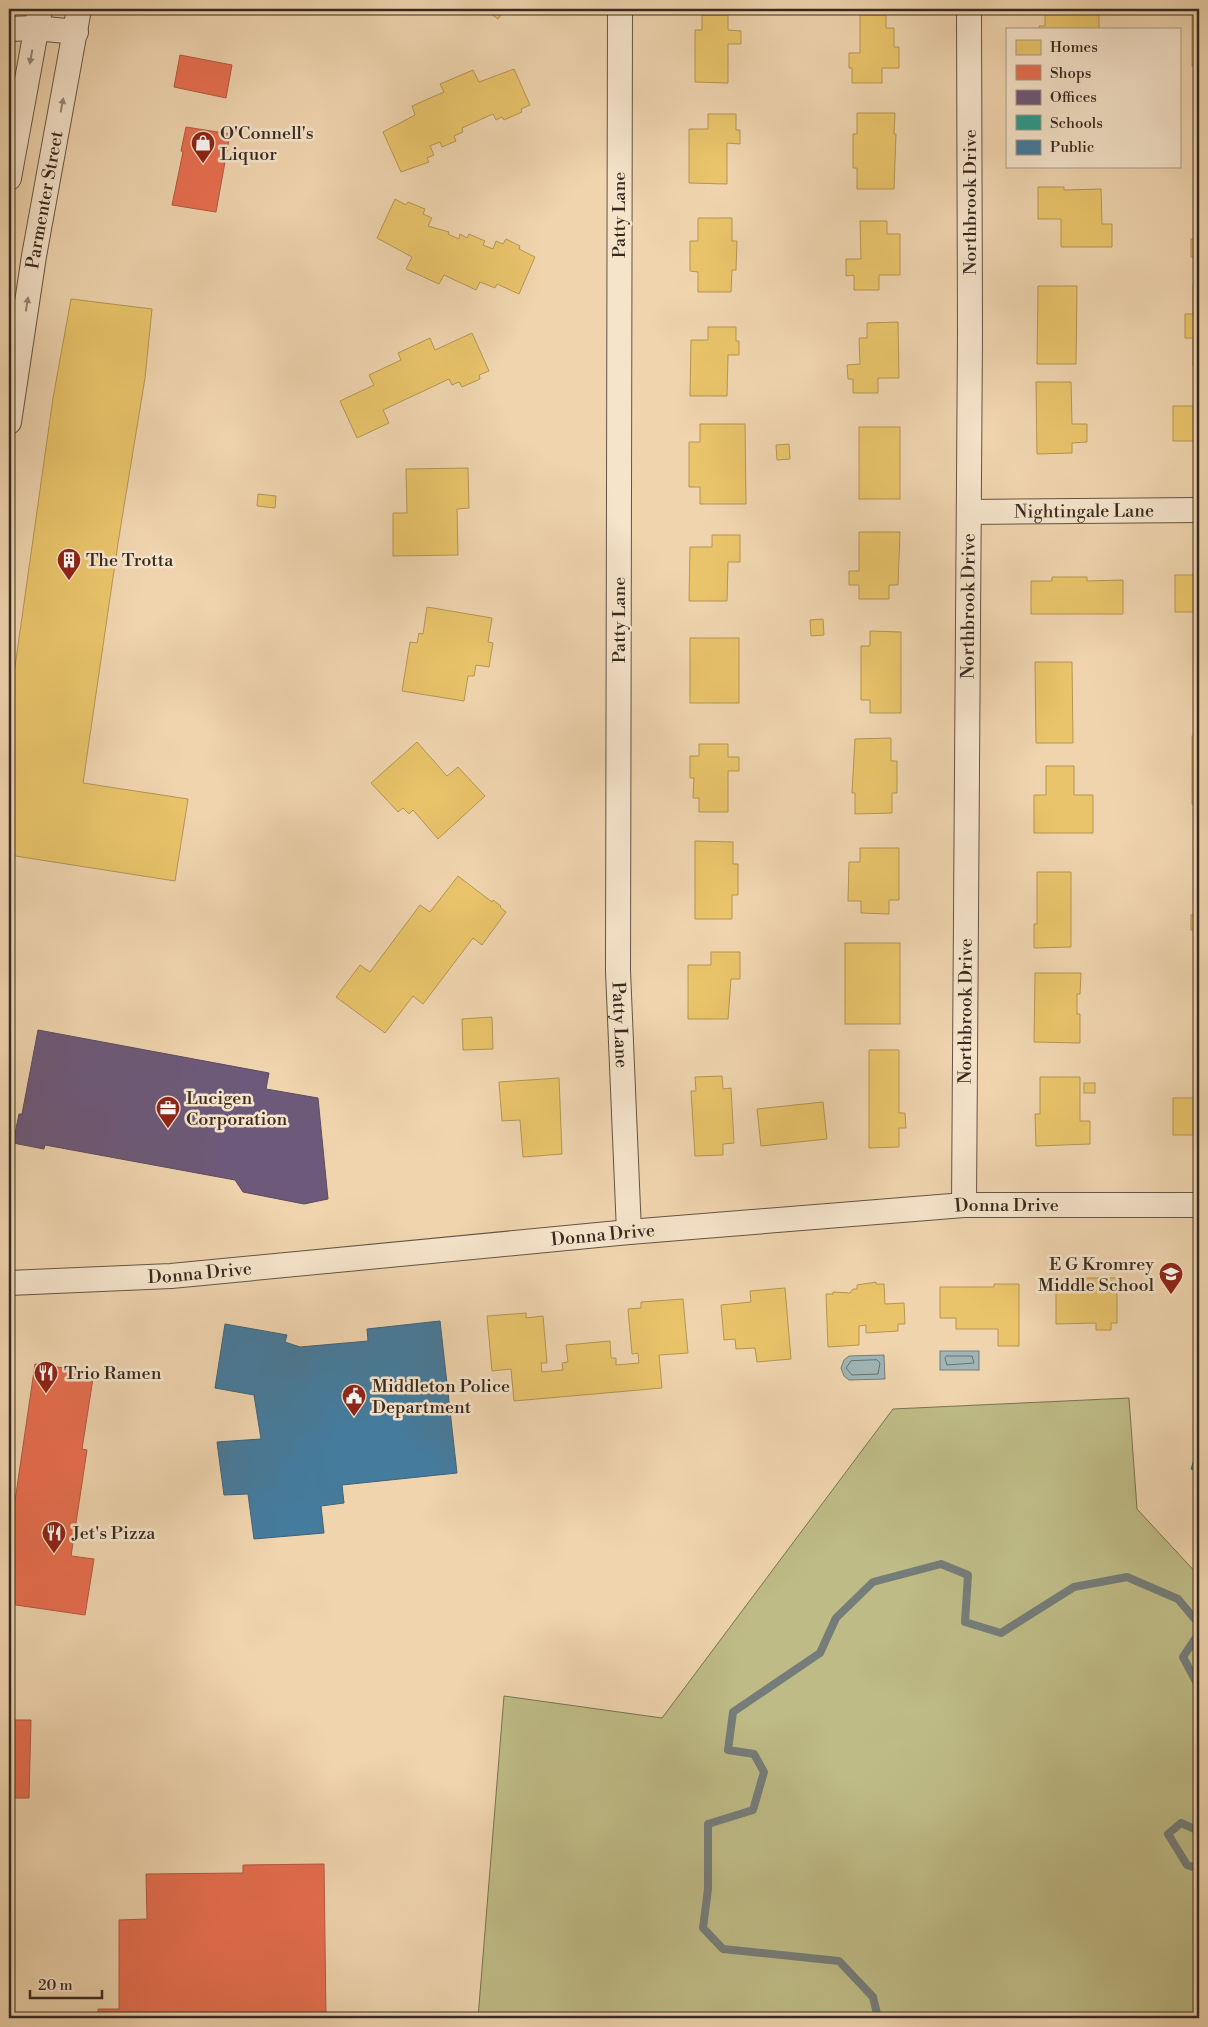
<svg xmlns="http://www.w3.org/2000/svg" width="1208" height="2027" viewBox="0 0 1208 2027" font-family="'Libre Bodoni',serif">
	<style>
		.green { fill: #bebb86; stroke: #7a7253 }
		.water { fill: #9fb5b6; stroke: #757d7a }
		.homes { fill: #e9c46a; stroke: #b49654 }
		.shops { fill: #e76f51; stroke: #b25a42 }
		.offices { fill: #6d597a; stroke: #5d4b5f }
		.schools { fill: #2a9d8f; stroke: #2e7a6e }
		.public { fill: #457b9d; stroke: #416378 }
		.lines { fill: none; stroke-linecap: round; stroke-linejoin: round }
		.shore { stroke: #6b706b; stroke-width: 1 }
		.stream { stroke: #757d7a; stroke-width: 8 }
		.minor-casing { stroke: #655444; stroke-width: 26 }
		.minor { stroke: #f5e3ca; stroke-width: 24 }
		.oneway { fill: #968675 }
		.labels { text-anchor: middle; stroke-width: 5; stroke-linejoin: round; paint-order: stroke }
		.poi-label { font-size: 18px; fill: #372a20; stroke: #f5e3ca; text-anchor: start }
		.street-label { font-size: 18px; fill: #372a20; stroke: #f5e3ca }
	</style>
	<rect width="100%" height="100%" fill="#efd4ae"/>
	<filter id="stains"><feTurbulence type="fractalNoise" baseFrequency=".004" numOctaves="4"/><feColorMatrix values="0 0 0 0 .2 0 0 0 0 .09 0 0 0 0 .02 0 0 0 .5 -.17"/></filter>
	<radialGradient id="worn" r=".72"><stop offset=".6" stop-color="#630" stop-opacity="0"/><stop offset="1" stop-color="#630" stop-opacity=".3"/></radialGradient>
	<polygon class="green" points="1129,1398 1137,1509 1199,1576 1199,2018 478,2018 504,1696 662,1718 893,1409"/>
	<g class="water">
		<rect x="940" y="1351" width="39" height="19"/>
		<polygon points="884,1355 885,1379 849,1380 844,1376 841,1368 844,1360 849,1356"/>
	</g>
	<g class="homes">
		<polygon points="484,9 505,9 498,19"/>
		<polygon points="1045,9 1099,10 1099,29 1039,29 1039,26 1045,26"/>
		<rect x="1192" y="9" width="7" height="57"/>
		<polygon points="702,15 728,15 728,30 741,31 741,44 728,44 728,83 695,82 695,30 702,30"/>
		<polygon points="860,15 886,15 886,28 894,28 894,47 899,47 899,68 882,68 882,83 852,83 852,68 849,68 849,53 860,53"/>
		<polygon points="514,69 530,105 521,109 522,112 504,120 502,117 496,120 493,114 462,128 463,132 454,136 456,141 442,147 440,142 430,146 434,155 427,158 429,162 401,172 383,132 415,115 412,106 444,92 440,84 473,70 479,82"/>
		<polygon points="857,113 895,113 894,134 896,134 894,189 857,189 857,168 853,168 853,134 857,134"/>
		<polygon points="708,114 736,114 736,130 740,130 740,144 727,143 727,184 689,183 689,129 708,129"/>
		<polygon points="1038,187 1064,187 1064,190 1101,189 1102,224 1112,224 1112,247 1061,247 1061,219 1038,219"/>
		<polygon points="395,199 406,205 408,202 425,209 423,214 432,218 428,226 449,232 448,234 459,239 460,234 467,238 469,234 485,241 483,245 493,249 496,241 503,244 506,239 520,246 519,249 535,257 519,294 497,284 495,288 480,282 476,290 444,275 439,284 406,269 412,257 377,238"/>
		<polygon points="698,218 732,218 732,241 737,241 736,270 732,270 731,292 698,292 698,272 690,271 690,241 698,241"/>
		<polygon points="860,221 887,221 887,234 900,234 900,275 879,275 879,290 854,290 854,275 846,276 846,259 861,259"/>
		<rect x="1191" y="239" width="8" height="18"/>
		<polygon points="1193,285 1199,285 1199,366 1193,366 1193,338 1185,338 1185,314 1193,314"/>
		<polygon points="1038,286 1077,286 1076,364 1037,364"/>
		<polygon points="71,299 152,309 145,378 118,543 83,783 188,799 175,881 9,855 9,709 53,398"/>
		<polygon points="898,322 899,378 878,378 878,393 853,393 853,379 848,379 847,365 860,364 859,338 867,338 867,323"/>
		<polygon points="708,327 736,327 736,341 739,341 739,355 728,355 727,396 690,396 691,340 708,340"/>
		<polygon points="472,333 489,371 479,375 480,379 462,387 459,382 452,385 449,379 383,410 389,423 357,438 340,401 374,385 369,375 401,360 398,353 430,338 435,350"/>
		<polygon points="1036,382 1071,382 1072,424 1087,424 1087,442 1072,443 1072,453 1037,454"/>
		<rect x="1173" y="406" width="26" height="35"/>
		<polygon points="700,424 745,424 746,504 700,504 700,487 689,487 689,442 700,442"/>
		<rect x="859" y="427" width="41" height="72"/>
		<polygon points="789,444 790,459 777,460 776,445"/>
		<polygon points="468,468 469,508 457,509 458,555 393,556 393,513 407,513 406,469"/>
		<polygon points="258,494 276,496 275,508 257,506"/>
		<polygon points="859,532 900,532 898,585 889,585 889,599 859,599 859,585 849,585 849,571 859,571"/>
		<polygon points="712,535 740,535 740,562 728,562 727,601 689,601 690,547 712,547"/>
		<rect x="1175" y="575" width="24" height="37"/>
		<polygon points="1052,577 1087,577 1087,581 1123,580 1123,614 1031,614 1031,581 1052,581"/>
		<polygon points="427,607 492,618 488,642 493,643 489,667 476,665 474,676 468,676 464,701 402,691 410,642 417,643 419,633 423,634"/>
		<polygon points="823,619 824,635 811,636 810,620"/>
		<polygon points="870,631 901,632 901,713 870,713 870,700 861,700 861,646 870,646"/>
		<rect x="690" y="638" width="49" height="65"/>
		<polygon points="1035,662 1072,662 1073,743 1036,743"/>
		<rect x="1195" y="690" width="4" height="22"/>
		<rect x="1192" y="736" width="7" height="68"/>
		<polygon points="891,738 891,761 897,761 897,793 892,793 892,813 855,814 855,793 852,793 855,739"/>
		<polygon points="417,742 447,776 458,767 485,796 438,839 413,810 409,814 403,808 398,812 371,783"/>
		<polygon points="699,744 728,744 728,757 739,757 739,771 728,771 728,812 699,812 699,798 693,798 694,778 690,778 690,756 699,756"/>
		<polygon points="1046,766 1074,766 1074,795 1093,795 1093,833 1034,833 1034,795 1046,795"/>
		<polygon points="695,841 733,842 733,864 738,864 738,895 732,895 732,919 695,919"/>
		<polygon points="860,848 899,848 899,900 889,900 889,914 861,913 861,901 848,901 849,862 860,862"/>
		<polygon points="1037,872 1071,872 1071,947 1034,948 1034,924 1037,924"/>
		<polygon points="458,876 492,902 493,900 501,906 500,907 506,912 482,945 473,938 423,1004 413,996 385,1033 336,997 360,965 370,972 420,905 430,912"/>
		<rect x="1191" y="915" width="8" height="15"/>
		<rect x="845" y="943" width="55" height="81"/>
		<polygon points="711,952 740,952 740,979 731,979 728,1019 688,1019 688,965 711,965"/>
		<polygon points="1035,973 1081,973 1080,994 1077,994 1077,1014 1080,1014 1080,1043 1034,1042"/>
		<polygon points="492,1017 493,1049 463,1050 462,1019"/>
		<polygon points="869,1050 899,1050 899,1113 905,1113 906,1128 899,1128 899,1147 869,1148"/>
		<polygon points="722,1076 723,1089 731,1088 734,1143 723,1144 723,1155 695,1156 691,1091 696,1091 695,1077"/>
		<polygon points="1040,1077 1080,1077 1080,1121 1090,1121 1090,1144 1036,1146 1035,1114 1040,1114"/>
		<polygon points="559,1078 562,1154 523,1157 520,1120 502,1121 499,1082"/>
		<rect x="1084" y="1083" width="11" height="10"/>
		<rect x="1173" y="1098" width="26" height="37"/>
		<polygon points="823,1102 827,1139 761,1146 757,1109"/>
		<polygon points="1080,1278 1117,1278 1117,1323 1111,1323 1111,1330 1096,1330 1096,1323 1056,1324 1056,1285 1081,1285"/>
		<polygon points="876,1282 876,1284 884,1284 885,1304 904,1303 905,1324 898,1324 898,1331 866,1333 866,1325 859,1326 859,1345 828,1347 826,1294 833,1294 833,1292 850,1293 853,1289 857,1289 857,1285"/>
		<polygon points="994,1284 1019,1284 1019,1346 998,1346 998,1329 956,1329 956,1318 940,1318 940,1287 994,1287"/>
		<polygon points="785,1288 791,1359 757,1362 755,1348 736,1349 735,1339 724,1340 721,1305 751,1302 750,1291"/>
		<polygon points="683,1299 688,1353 659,1355 662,1388 514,1401 511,1369 492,1371 487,1316 526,1313 526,1318 543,1316 547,1363 541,1363 542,1372 563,1370 562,1363 568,1362 566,1345 610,1341 611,1358 616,1358 616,1365 639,1363 638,1353 632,1354 628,1309 641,1308 641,1302"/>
	</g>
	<g class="shops">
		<polygon points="180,55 232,65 226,98 174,87"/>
		<polygon points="186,127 230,134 216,212 172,205 183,152 181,151"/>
		<polygon points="35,1364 94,1372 82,1449 87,1450 71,1556 94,1559 85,1615 9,1604 9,1542"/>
		<polygon points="9,1720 31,1720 29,1798 9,1798"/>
		<polygon points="324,1864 326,2018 98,2018 98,2009 119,2009 119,1920 147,1919 146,1874 243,1873 243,1865"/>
	</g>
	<polygon class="offices" points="38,1030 269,1073 266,1089 318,1098 328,1199 304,1204 243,1192 235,1180 45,1145 44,1149 13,1143 19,1114 22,1114"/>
	<polygon class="schools" points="1199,1444 1199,1473 1191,1469"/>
	<polygon class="public" points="440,1321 457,1473 342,1485 344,1503 321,1506 324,1533 254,1539 248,1494 224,1495 217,1442 261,1439 254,1395 215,1388 225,1324 287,1335 285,1342 300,1347 368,1341 367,1329"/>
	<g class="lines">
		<g class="shore">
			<polygon points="947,1356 972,1356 974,1363 947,1365 945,1358"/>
			<polygon points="877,1360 880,1363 878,1374 852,1375 846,1368 851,1361"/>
		</g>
		<g class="stream">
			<polyline points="1199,1633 1183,1657 1199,1687"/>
			<polyline points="1199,1831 1181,1823 1168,1834 1187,1865 1199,1869"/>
			<polyline points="878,2018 873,1997 839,1961 723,1949 703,1928 708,1889 708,1824 753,1810 764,1772 754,1754 728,1750 733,1712 820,1653 836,1618 873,1582 941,1564 968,1575 965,1622 1001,1633 1074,1587 1127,1577 1178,1599 1199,1624"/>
		</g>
		<defs>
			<g id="minor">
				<path id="s1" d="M620 9 618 971 629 1232"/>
				<polyline points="9,29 36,28 76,32"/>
				<polyline points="9,178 40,9"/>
				<path id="s2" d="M9 422 34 256 79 9"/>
				<path id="s3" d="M969 512 1199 510"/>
				<path id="s4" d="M964 1205 970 333 969 9"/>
				<path id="s5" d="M9 1283 171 1276 629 1232 964 1205H1199"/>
			</g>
		</defs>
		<use href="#minor" class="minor-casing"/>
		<use href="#minor" class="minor"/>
	</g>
	<defs><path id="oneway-solid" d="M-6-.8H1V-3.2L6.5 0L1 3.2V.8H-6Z" transform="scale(1.25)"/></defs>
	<g class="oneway">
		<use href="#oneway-solid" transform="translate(31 57) rotate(100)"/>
		<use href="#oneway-solid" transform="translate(62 105) rotate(-79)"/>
		<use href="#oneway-solid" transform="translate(27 304) rotate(-81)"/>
	</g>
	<defs>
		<symbol id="shop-pin" viewBox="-11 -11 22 30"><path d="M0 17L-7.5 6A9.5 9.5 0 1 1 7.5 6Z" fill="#8f2418" stroke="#f5e3ca"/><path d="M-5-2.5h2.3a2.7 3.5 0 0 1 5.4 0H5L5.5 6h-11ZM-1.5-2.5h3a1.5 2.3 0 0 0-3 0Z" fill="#fff"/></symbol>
		<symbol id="building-pin" viewBox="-11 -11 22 30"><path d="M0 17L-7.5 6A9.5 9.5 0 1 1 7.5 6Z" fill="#8f2418" stroke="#f5e3ca"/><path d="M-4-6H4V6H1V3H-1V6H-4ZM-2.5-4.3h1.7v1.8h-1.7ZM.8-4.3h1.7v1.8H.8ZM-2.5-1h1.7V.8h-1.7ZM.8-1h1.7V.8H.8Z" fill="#fff"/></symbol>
		<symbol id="office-pin" viewBox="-11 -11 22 30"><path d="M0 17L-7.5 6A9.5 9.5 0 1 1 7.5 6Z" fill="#8f2418" stroke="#f5e3ca"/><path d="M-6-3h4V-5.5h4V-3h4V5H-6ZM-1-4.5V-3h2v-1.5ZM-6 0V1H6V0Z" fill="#fff"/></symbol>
		<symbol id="school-pin" viewBox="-11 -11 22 30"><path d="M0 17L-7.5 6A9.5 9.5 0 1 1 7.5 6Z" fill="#8f2418" stroke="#f5e3ca"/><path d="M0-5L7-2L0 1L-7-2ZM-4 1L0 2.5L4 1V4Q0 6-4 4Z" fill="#fff"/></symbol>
		<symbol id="restaurant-pin" viewBox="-11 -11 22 30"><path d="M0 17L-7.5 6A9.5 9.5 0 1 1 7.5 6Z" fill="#8f2418" stroke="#f5e3ca"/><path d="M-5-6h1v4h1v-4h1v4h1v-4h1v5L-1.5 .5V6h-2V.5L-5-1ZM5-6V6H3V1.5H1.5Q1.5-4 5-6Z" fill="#fff"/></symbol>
		<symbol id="civic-pin" viewBox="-11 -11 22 30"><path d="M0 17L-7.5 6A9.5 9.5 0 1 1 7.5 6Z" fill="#8f2418" stroke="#f5e3ca"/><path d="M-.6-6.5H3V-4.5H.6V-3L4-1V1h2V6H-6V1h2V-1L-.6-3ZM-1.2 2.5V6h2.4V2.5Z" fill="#fff"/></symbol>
	</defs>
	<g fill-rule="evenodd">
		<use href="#shop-pin" x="189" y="129" width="28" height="38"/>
		<use href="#building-pin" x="55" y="546" width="28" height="38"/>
		<use href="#office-pin" x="154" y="1094" width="28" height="38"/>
		<use href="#school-pin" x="1157" y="1260" width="28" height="38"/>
		<use href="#restaurant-pin" x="32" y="1359" width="28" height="38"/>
		<use href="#civic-pin" x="340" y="1382" width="28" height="38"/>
		<use href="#restaurant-pin" x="40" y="1519" width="28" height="38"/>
	</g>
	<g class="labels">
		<g class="poi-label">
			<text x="220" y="139">O'Connell's<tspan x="220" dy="21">Liquor</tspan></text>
			<text x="86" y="566">The Trotta</text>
			<text x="186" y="1104">Lucigen<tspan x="186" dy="21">Corporation</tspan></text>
			<text x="1154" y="1270" text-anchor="end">E G Kromrey<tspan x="1154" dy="21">Middle School</tspan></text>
			<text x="64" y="1379">Trio Ramen</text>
			<text x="372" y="1392">Middleton Police<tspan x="372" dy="21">Department</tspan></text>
			<text x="72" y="1539">Jet's Pizza</text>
		</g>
		<g class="street-label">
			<text dy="6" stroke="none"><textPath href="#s2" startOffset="225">Parmenter Street</textPath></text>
			<text transform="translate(970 202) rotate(-90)" y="6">Northbrook Drive</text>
			<text transform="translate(619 215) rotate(-90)" y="6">Patty Lane</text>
			<text dy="6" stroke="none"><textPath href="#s3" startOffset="115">Nightingale Lane</textPath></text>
			<text dy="6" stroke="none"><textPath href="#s4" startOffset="599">Northbrook Drive</textPath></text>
			<text transform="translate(619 620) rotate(-90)" y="6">Patty Lane</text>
			<text dy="6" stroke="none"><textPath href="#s4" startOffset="194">Northbrook Drive</textPath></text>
			<text dy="6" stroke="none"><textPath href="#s1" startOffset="1016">Patty Lane</textPath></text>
			<text dy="6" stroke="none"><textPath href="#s5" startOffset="1001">Donna Drive</textPath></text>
			<text dy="6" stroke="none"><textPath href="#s5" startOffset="596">Donna Drive</textPath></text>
			<text dy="6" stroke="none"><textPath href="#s5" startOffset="191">Donna Drive</textPath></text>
		</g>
	</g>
	<rect width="1208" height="2027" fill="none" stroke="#efd4ae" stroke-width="30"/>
	<rect x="10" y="10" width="1188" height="2007" fill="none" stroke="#372a20" stroke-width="2.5"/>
	<rect x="15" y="15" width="1178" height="1997" fill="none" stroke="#372a20"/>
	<rect x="1006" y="28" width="175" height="140" fill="#f5e3ca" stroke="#a99986"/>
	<rect x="1016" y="40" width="25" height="15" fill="#e9c46a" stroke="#a99986"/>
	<text x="1050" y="52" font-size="15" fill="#372a20">Homes</text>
	<rect x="1016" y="65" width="25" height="15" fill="#e76f51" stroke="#a99986"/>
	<text x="1050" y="78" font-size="15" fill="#372a20">Shops</text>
	<rect x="1016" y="90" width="25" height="15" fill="#6d597a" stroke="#a99986"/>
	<text x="1050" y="102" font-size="15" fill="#372a20">Offices</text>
	<rect x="1016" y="115" width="25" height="15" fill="#2a9d8f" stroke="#a99986"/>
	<text x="1050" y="128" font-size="15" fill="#372a20">Schools</text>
	<rect x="1016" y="140" width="25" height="15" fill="#457b9d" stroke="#a99986"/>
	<text x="1050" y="152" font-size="15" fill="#372a20">Public</text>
	<path d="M30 1990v8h72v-8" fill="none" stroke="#372a20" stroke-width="2.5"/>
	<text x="38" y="1990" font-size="15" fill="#372a20" stroke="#f5e3ca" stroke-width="4" paint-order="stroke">20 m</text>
	<rect width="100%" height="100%" filter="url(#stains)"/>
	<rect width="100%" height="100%" fill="url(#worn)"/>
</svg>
